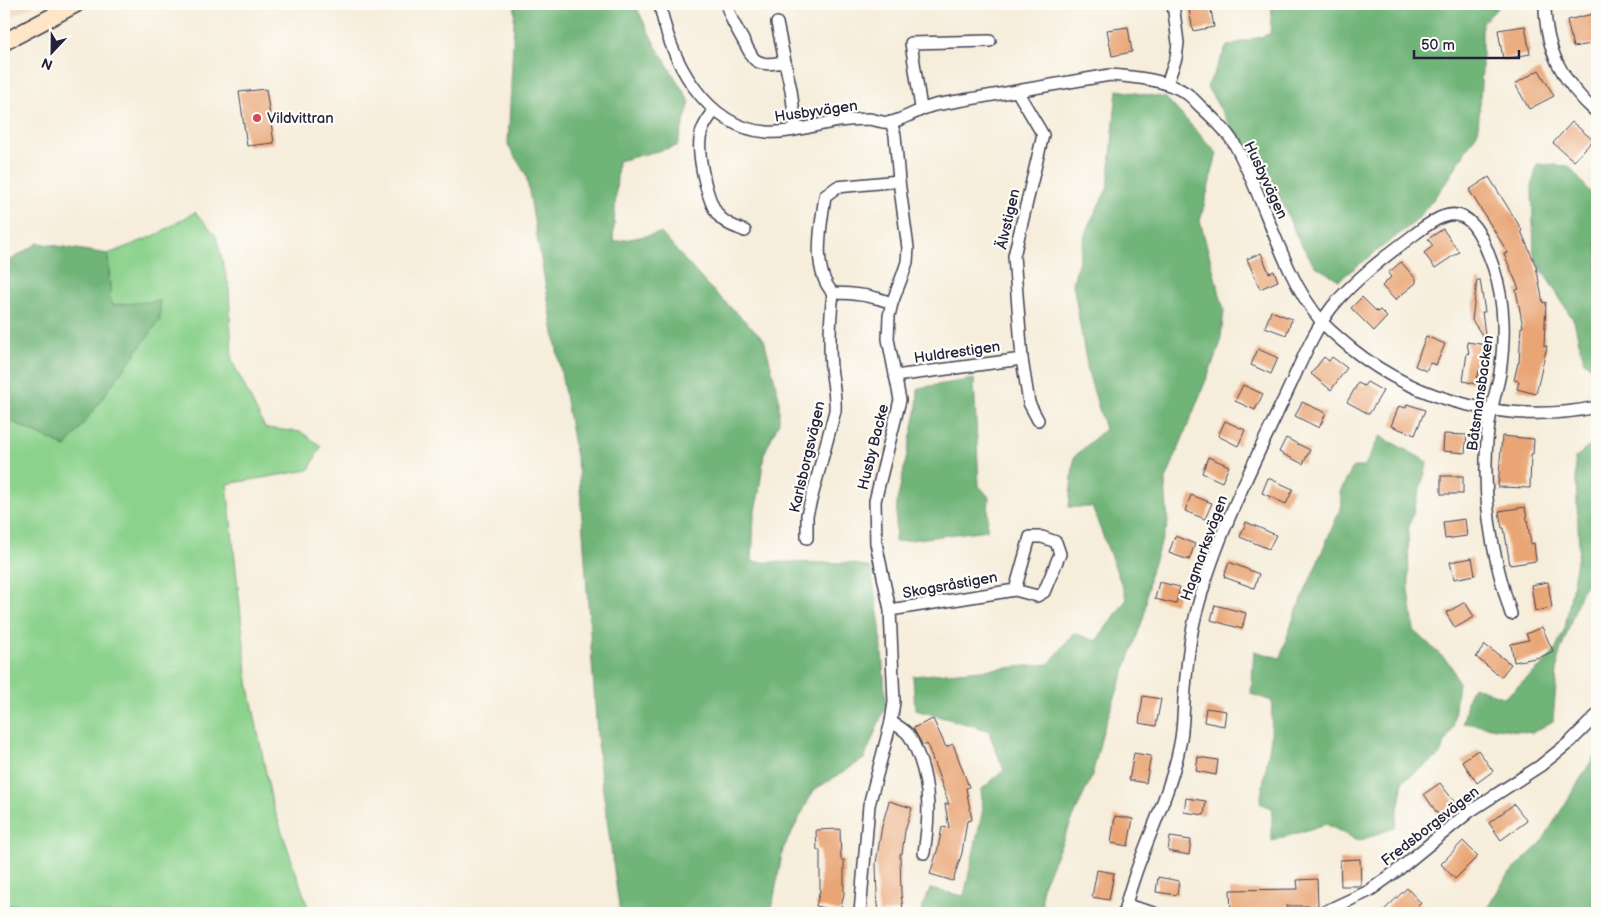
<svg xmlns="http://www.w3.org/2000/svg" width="1601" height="917" viewBox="0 0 1601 917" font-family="'Balsamiq Sans',sans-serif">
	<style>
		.built { fill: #f1d5bd }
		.green { fill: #8bd28c; stroke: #567a64 }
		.forest { fill: #70b478; stroke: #496b5a }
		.water { fill: #56a2ce; stroke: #3c6284 }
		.building { fill: #e9a575 }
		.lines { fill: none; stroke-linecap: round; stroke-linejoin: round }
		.street-casing { stroke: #424053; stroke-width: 14 }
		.secondary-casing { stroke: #424053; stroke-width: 19 }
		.street { stroke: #fff; stroke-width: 11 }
		.secondary { stroke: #fee5c5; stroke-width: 16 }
		.poi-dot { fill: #d1495b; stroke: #fdfcf7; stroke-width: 2 }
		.labels { text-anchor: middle; stroke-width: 4.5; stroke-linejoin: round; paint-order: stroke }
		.street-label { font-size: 15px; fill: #22223b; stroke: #fdfcf7 }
		.poi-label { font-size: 15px; fill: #22223b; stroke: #fdfcf7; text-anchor: start }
	</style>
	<rect width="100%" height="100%" fill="#fdfcf7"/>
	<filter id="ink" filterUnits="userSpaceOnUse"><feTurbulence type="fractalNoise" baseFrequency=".02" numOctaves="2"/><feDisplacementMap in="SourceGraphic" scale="10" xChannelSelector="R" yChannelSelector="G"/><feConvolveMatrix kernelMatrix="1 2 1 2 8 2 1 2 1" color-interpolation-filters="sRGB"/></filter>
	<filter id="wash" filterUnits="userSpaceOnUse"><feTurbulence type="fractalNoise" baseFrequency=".0096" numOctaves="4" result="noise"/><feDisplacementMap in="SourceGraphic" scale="20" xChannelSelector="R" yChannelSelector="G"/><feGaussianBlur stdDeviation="1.12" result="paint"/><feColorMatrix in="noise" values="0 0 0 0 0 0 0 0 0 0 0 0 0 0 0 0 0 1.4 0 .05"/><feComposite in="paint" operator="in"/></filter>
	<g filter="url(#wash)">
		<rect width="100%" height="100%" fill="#f6edda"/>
		<polygon class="built" points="4,4 36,4 4,21"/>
		<polygon class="green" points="195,212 216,236 229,287 232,361 265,428 301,432 321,446 309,470 227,484 248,682 272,803 310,913 4,913 4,418 66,447 160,302 111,305 108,254 156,235"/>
		<g class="forest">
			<polygon points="515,4 635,4 654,43 690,102 677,146 618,161 613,242 661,233 706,284 764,339 779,398 779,422 764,454 759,493 754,515 752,562 851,563 871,568 880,626 886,705 864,759 814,790 783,849 771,913 620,913 599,762 579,474 526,175 508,145"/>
			<polygon points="1272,4 1502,4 1482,23 1482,69 1478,131 1448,180 1416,221 1339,280 1315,266 1298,239 1272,180 1230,125 1207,87 1227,46 1270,34"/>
			<polygon points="1117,90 1166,98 1217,153 1200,221 1224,310 1220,345 1165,482 1168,524 1150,573 1144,616 1103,731 1092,776 1042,887 1042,913 923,913 921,909 930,889 964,896 983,809 981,790 1004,770 988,730 915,710 913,676 1049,664 1074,633 1096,641 1127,599 1092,507 1069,507 1074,457 1105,429 1088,372 1073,283 1087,228 1108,187"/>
			<polygon points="1537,164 1569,166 1597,201 1597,371 1584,361 1574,321 1534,257 1532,187"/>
			<polygon points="38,243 108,254 111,305 160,301 160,320 66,447 4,418 4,264"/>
			<polygon points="974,379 979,486 989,497 987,530 895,542 897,502 917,408 918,388"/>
			<polygon points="1380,436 1428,462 1408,530 1409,589 1414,630 1451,665 1458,682 1453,726 1439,756 1403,781 1395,827 1359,841 1326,824 1272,841 1272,808 1260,803 1271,738 1272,701 1251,694 1254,651 1280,658 1294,617 1342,505 1340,492 1353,467 1364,467"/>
			<polygon points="1597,440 1597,571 1581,592 1558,659 1553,721 1532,733 1463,723 1468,697 1473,686 1504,698 1544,664 1555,651 1565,628 1579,549 1575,458"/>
			<polygon points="1597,752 1597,913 1484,913 1507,876 1541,843"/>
		</g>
		<polygon class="water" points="16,904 32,913 4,913 4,907"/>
		<g id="blocks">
			<g class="building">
				<polygon points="1188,4 1210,4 1214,27 1193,31"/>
				<polygon points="1597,13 1597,43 1573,47 1567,20"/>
				<polygon points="1525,26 1530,54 1503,59 1498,30"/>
				<polygon points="1128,27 1132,52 1112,56 1107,30"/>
				<polygon points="1539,70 1554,96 1529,109 1515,84"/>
				<polygon points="266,89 274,143 247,146 239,92"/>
				<polygon points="1572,122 1593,140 1574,161 1553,143"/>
				<polygon points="1489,177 1522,230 1521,231 1536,266 1543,303 1546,302 1544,346 1547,346 1536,394 1517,389 1519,381 1514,380 1518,363 1519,363 1521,327 1523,327 1516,290 1519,289 1504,254 1508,253 1469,190"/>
				<polygon points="1443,229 1459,252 1435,268 1424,253 1433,246 1428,239"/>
				<polygon points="1261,253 1269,273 1274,271 1278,281 1260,289 1247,259"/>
				<polygon points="1401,262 1416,279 1416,283 1395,300 1382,286 1391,277 1388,273"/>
				<polygon points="1477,280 1480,280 1485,312 1482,312 1486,341 1472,320"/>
				<polygon points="1362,297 1377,312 1380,310 1387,317 1374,331 1351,308"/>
				<polygon points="1271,311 1292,319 1286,335 1265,327"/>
				<polygon points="1426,336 1445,344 1436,365 1430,363 1426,371 1415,366"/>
				<polygon points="1467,342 1487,345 1483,371 1479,371 1476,384 1463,381 1467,353 1469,354"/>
				<polygon points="1258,349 1278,358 1271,374 1251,365"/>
				<polygon points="1324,357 1329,361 1332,357 1347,368 1331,390 1311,374"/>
				<polygon points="1367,382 1383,391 1369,414 1347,402 1358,383 1364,386"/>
				<polygon points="1243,385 1263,394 1255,410 1235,401"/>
				<polygon points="1302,402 1326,413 1319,428 1295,416"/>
				<polygon points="1407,404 1425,410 1415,435 1391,426 1399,406 1406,408"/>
				<polygon points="1225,421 1245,430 1238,446 1218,436"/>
				<polygon points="1444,434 1467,435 1465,453 1443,451"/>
				<polygon points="1502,436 1534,439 1533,454 1531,454 1530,488 1498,487"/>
				<polygon points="1286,438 1310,450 1303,464 1279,452"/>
				<polygon points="1208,457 1229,466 1222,482 1202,473"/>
				<rect x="1441" y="476" width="22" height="18"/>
				<polygon points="1268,478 1293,489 1286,504 1262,493"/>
				<polygon points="1191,495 1212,503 1205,519 1185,511"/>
				<polygon points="1525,507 1531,544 1534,543 1536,561 1510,565 1504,528 1502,528 1499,511"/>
				<polygon points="1465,519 1467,536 1445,539 1443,522"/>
				<polygon points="1246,522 1276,535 1269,549 1240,537"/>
				<polygon points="1175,536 1195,544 1189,560 1169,553"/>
				<polygon points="1472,558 1475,575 1454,579 1450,562"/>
				<polygon points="1229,562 1259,574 1254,588 1224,577"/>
				<polygon points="1159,582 1180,587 1176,604 1155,599"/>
				<polygon points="1548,582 1552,608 1535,611 1531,585"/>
				<polygon points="1465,602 1474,617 1455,628 1446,613"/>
				<polygon points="1215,605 1246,613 1242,629 1211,620"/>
				<polygon points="1542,627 1553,651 1541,657 1514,662 1511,644 1529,640 1526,634"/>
				<polygon points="1485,645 1511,664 1501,677 1476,657"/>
				<polygon points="1143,696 1161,699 1156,726 1139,723"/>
				<polygon points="1206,708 1226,711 1224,726 1204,722"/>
				<polygon points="933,719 946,747 953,744 969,787 966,788 972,820 967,821 962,853 953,881 930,874 938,848 942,827 949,828 945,804 949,804 927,744 923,746 913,728"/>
				<polygon points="1478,750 1493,771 1477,783 1462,761"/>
				<polygon points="1134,753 1151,756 1146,783 1129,780"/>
				<polygon points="1198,757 1218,760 1216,775 1196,771"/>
				<polygon points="1440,783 1456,804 1439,816 1424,794"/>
				<polygon points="1186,798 1206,801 1204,815 1184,812"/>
				<polygon points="889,801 912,808 905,831 902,854 900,854 901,894 903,910 879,913 877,895 876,863 882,826"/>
				<polygon points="1514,804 1527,821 1501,840 1489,823"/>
				<polygon points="1115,816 1133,819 1128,846 1111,843"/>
				<polygon points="840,829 841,860 844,860 844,894 840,912 816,906 820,890 820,850 817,850 816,830"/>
				<polygon points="1170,837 1191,840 1189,855 1168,851"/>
				<polygon points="1463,841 1478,856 1455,879 1441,864"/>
				<polygon points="1360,859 1361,886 1341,886 1340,860"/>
				<polygon points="1097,870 1114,873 1109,900 1092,897"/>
				<polygon points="1158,877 1179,881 1177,895 1156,892"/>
				<polygon points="1317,879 1318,906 1286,906 1287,913 1231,913 1230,890 1298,889 1297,880"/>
				<polygon points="1407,888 1421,903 1411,913 1381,913"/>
			</g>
		</g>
	</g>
	<g filter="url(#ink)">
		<use href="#blocks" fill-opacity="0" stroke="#424053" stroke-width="1"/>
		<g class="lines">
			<defs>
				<g id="street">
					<path d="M660 4C669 58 705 128 767 132 789 134 817 124 839 121 849 120 860 119 869 119 877 120 885 124 892 122 907 118 919 109 935 105L1110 75C1134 77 1165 79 1186 93 1191 96 1196 102 1200 106 1213 118 1226 130 1235 145 1257 185 1271 232 1291 273 1299 290 1309 306 1321 321 1330 331 1341 340 1352 349 1419 403 1513 425 1597 407"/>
					<path d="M726 4 733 22 753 58C762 67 774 63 785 62L791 90 796 129"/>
					<path d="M1545 4C1545 50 1563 83 1597 113"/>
					<polyline points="777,23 785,62"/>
					<polyline points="1167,84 1176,58 1178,43 1173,4"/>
					<polyline points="1017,91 1043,135 1014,256 1022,359 1029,403 1038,420"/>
					<polyline points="921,108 911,43 990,41"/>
					<path d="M714 111C709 118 703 125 701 134 696 152 707 202 719 216 725 224 736 227 745 231"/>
					<path d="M892 303C872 295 854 293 833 293 811 270 821 225 825 196L837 187 899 181"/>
					<polyline points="895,376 1022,359"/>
					<path d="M807 538V515L835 411C836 396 833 383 831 368 829 343 830 318 833 293"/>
					<polyline points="890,610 1015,590 1037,596 1044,592 1060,554 1056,542 1042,537 1030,537 1015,590"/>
					<path d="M891 722C896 725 902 728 907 733 913 740 916 749 919 757 931 789 929 821 924 853"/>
					<polyline points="1126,905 1154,913"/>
					<polyline points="860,913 869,805 891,722 894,702 890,610 876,543 875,501 900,400 888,339 889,316 892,303 903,274 907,262 908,248 899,181 895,135 891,122"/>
					<path d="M1124 913C1137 855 1169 802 1180 744 1183 730 1183 715 1184 701 1186 674 1188 648 1194 622 1212 546 1248 475 1281 405 1297 373 1310 336 1332 307 1354 280 1387 255 1415 234 1432 221 1455 203 1473 225 1483 237 1489 255 1494 269 1505 304 1505 337 1500 373 1498 385 1494 396 1492 408 1488 426 1486 446 1486 463 1485 519 1495 562 1511 614"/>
					<polyline points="1322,913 1369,891 1398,870 1469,812 1540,766 1571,741 1597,715"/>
				</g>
				<polyline id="secondary" points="4,42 76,4"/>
			</defs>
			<use href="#street" class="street-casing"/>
			<use href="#secondary" class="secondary-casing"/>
			<use href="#street" class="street"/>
			<use href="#secondary" class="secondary"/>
		</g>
	</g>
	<circle class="poi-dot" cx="257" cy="118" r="5"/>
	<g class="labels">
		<g class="street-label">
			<text transform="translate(816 111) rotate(-8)" y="5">Husbyvägen</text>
			<text transform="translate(1266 180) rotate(65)" y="5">Husbyvägen</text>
			<text transform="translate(1008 219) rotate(-77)" y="5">Älvstigen</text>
			<text transform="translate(957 352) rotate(-8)" y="5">Huldrestigen</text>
			<text transform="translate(1480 393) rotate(-82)" y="5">Båtsmansbacken</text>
			<text transform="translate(873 447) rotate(-76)" y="5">Husby Backe</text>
			<text transform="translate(807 457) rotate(-77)" y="5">Karlsborgsvägen</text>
			<text transform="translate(1204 548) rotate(-70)" y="5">Hagmarksvägen</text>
			<text transform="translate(950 585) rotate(-10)" y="5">Skogsråstigen</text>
			<text transform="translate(1430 826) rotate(-38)" y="5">Fredsborgsvägen</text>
		</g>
		<g class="poi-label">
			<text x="267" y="123">Vildvittran</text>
		</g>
	</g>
	<rect width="1601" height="917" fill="none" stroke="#fdfcf7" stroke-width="20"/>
	<g transform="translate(52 52) rotate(202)" stroke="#fdfcf7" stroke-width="4" paint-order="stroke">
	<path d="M0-4L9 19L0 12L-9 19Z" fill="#22223b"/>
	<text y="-8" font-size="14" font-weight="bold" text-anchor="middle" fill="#22223b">N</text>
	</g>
	<path d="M1414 50v8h105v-8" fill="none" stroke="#22223b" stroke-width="2.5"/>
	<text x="1421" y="50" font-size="15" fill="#22223b" stroke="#fdfcf7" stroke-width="4" paint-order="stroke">50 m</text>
</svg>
